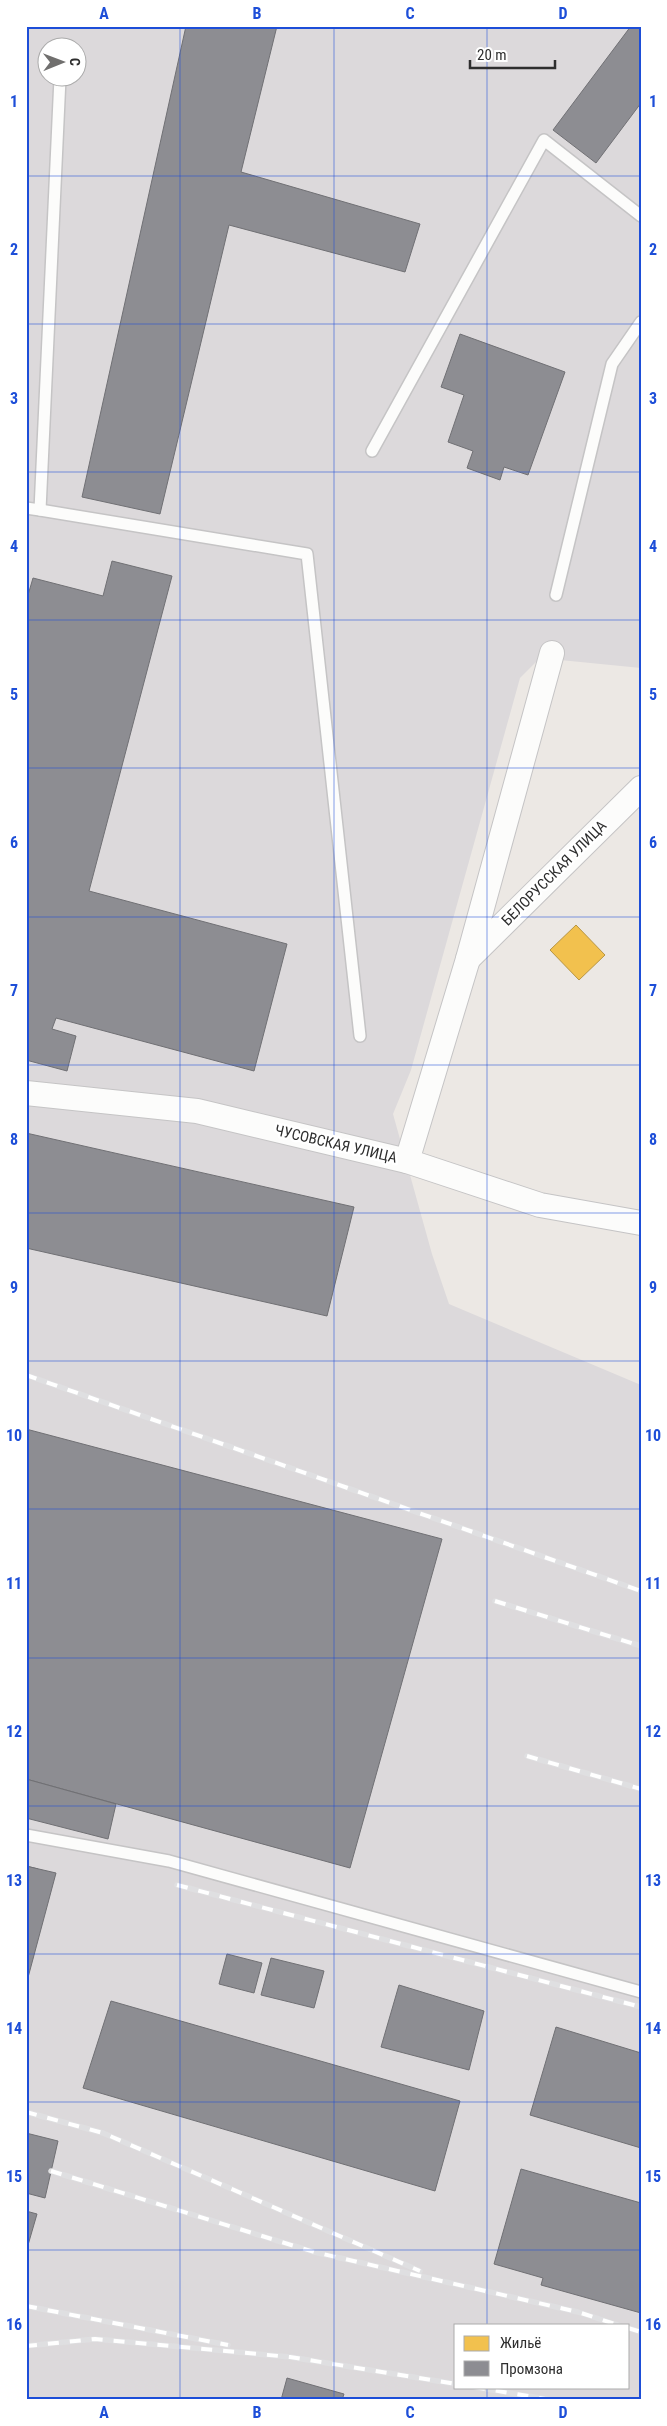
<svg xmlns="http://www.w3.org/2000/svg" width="667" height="2426" viewBox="0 0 667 2426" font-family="'Roboto Condensed',sans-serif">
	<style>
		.industrial { fill: #dcd9db; fill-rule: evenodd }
		.homes { fill: #f2c14e; stroke: #b79544 }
		.industry { fill: #8d8d92; stroke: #707074 }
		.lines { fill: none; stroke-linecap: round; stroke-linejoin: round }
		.service-casing { stroke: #c5c4c5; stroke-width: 14 }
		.minor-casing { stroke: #c5c4c5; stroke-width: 26 }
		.service { stroke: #fcfcfb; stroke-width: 11 }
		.minor { stroke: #fcfcfb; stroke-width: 24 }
		.rail-casing { stroke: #dfdfe1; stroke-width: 5.5 }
		.rail { stroke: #fff; stroke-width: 4; stroke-dasharray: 11; stroke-linecap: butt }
		.grid { fill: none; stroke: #1d4ed8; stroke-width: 1; stroke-opacity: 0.55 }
		.labels { text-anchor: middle; stroke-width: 5; stroke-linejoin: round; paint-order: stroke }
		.street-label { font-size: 15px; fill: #2e2e2e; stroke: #fff }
		.neatline { fill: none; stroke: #1d4ed8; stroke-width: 2 }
		.grid-label { font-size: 16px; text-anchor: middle; font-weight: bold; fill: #1d4ed8 }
	</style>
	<rect width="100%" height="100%" fill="#ece8e4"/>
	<path class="industrial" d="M26 26H641V668L540 658 520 678 411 1070 393 1114 432 1254 449 1304 641 1385V2400H26ZM48 48H78V78H48ZM456 2325H628V2387H456Z"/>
	<polygon class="homes" points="576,925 605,955 579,980 550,950"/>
	<g class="industry">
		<polygon points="186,26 277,26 241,172 420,224 405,272 229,225 160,514 82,497"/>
		<polygon points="631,26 641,26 641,103 596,163 553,130"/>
		<polygon points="460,334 565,372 528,475 504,467 500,480 467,468 473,451 448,442 464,395 441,387"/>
		<polygon points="112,561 172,576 89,891 287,944 254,1071 56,1018 52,1029 76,1036 67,1071 26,1060 26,602 33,578 103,596"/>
		<polygon points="26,1133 354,1207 327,1316 26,1248"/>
		<polygon points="26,1429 442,1539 350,1868 26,1779"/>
		<polygon points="26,1779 116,1804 108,1839 26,1818"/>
		<polygon points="26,1866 38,1869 29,1905 26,1904"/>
		<polygon points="26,1866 56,1873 26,1985"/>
		<polygon points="227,1954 262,1963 254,1993 219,1984"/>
		<polygon points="271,1958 324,1971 314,2008 261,1995"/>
		<polygon points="399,1985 484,2011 469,2070 381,2047"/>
		<polygon points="111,2001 460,2101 435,2191 83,2088"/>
		<polygon points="556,2027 641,2053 641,2148 530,2115"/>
		<polygon points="26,2133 58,2141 45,2198 26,2193"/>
		<polygon points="521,2169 641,2203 641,2313 541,2285 543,2278 494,2264"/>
		<polygon points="26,2211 37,2214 26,2252"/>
		<polygon points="287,2378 344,2394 342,2400 281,2400"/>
	</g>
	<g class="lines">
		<defs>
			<g id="service">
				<polyline points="372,451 544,140 641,216"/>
				<polyline points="26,508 40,510 60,78"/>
				<polyline points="40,510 307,554 360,1036"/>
				<polyline points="556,595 612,364 641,322"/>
				<polyline points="26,1835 169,1861 641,1992"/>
			</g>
			<g id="minor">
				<polyline points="468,959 641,788"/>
				<polyline points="26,1093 197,1111 407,1161 540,1205 641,1223"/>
				<polyline points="407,1161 468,959 552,653"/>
			</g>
		</defs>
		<use href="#service" class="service-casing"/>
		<use href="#minor" class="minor-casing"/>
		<use href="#service" class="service"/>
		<use href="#minor" class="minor"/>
		<defs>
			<g id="rail">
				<polyline points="26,1375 641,1591"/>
				<polyline points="495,1601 641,1646"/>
				<polyline points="527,1756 641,1789"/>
				<polyline points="177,1885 641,2007"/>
				<polyline points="26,2112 103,2133 420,2271"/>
				<polyline points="51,2171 314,2252 578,2312 618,2325"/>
				<polyline points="26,2306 228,2345"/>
				<polyline points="628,2328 641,2332"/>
				<polyline points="26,2346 95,2339 290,2357 456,2384"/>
				<polyline points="474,2387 552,2400"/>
			</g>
		</defs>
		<use href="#rail" class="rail-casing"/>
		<use href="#rail" class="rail"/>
	</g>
	<path class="grid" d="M180 26V2400M334 26V2400M487 26V2325M26 176H641M26 324H641M26 472H641M26 620H641M26 768H641M26 917H641M26 1065H641M26 1213H641M26 1361H641M26 1509H641M26 1658H641M26 1806H641M26 1954H641M26 2102H641M26 2250H641M487 2387V2400"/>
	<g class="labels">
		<g class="street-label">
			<text transform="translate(554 873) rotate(-45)" y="5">БЕЛОРУССКАЯ УЛИЦА</text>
			<text transform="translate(336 1144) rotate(13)" y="5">ЧУСОВСКАЯ УЛИЦА</text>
		</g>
	</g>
	<rect width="667" height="2426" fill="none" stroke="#ffffff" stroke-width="55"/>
	<rect x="454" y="2324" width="175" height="65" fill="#ffffff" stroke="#ababab"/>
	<rect x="464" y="2336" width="25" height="15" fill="#f2c14e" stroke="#ababab"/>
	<text x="500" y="2348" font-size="15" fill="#2e2e2e">Жильё</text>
	<rect x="464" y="2361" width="25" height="15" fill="#8d8d92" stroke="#ababab"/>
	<text x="500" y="2374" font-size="15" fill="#2e2e2e">Промзона</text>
	<g transform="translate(62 62) rotate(89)"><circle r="24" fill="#ffffff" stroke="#ababab"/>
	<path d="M0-4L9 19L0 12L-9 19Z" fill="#706f6e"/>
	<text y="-8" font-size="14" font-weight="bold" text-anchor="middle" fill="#2e2e2e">С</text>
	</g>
	<path d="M470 60v8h85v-8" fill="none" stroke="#2e2e2e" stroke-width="2.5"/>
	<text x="477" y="60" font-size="15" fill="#2e2e2e" stroke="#ffffff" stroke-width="4" paint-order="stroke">20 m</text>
	<rect x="28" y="28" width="612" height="2370" class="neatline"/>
	<g class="grid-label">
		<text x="104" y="19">A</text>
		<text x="257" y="19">B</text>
		<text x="410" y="19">C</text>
		<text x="563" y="19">D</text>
		<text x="14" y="107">1</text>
		<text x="653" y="107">1</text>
		<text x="14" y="255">2</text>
		<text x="653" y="255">2</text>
		<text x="14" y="404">3</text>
		<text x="653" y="404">3</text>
		<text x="14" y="552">4</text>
		<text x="653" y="552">4</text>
		<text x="14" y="700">5</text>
		<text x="653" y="700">5</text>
		<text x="14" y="848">6</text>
		<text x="653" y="848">6</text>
		<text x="14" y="996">7</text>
		<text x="653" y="996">7</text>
		<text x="14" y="1145">8</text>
		<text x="653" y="1145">8</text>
		<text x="14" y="1293">9</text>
		<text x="653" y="1293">9</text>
		<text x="14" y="1441">10</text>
		<text x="653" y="1441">10</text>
		<text x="14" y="1589">11</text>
		<text x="653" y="1589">11</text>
		<text x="14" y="1737">12</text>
		<text x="653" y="1737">12</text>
		<text x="14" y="1886">13</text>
		<text x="653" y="1886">13</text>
		<text x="14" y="2034">14</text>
		<text x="653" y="2034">14</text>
		<text x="14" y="2182">15</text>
		<text x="653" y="2182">15</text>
		<text x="14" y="2330">16</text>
		<text x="653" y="2330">16</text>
		<text x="104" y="2418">A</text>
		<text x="257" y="2418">B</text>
		<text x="410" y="2418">C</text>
		<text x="563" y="2418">D</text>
	</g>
</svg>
